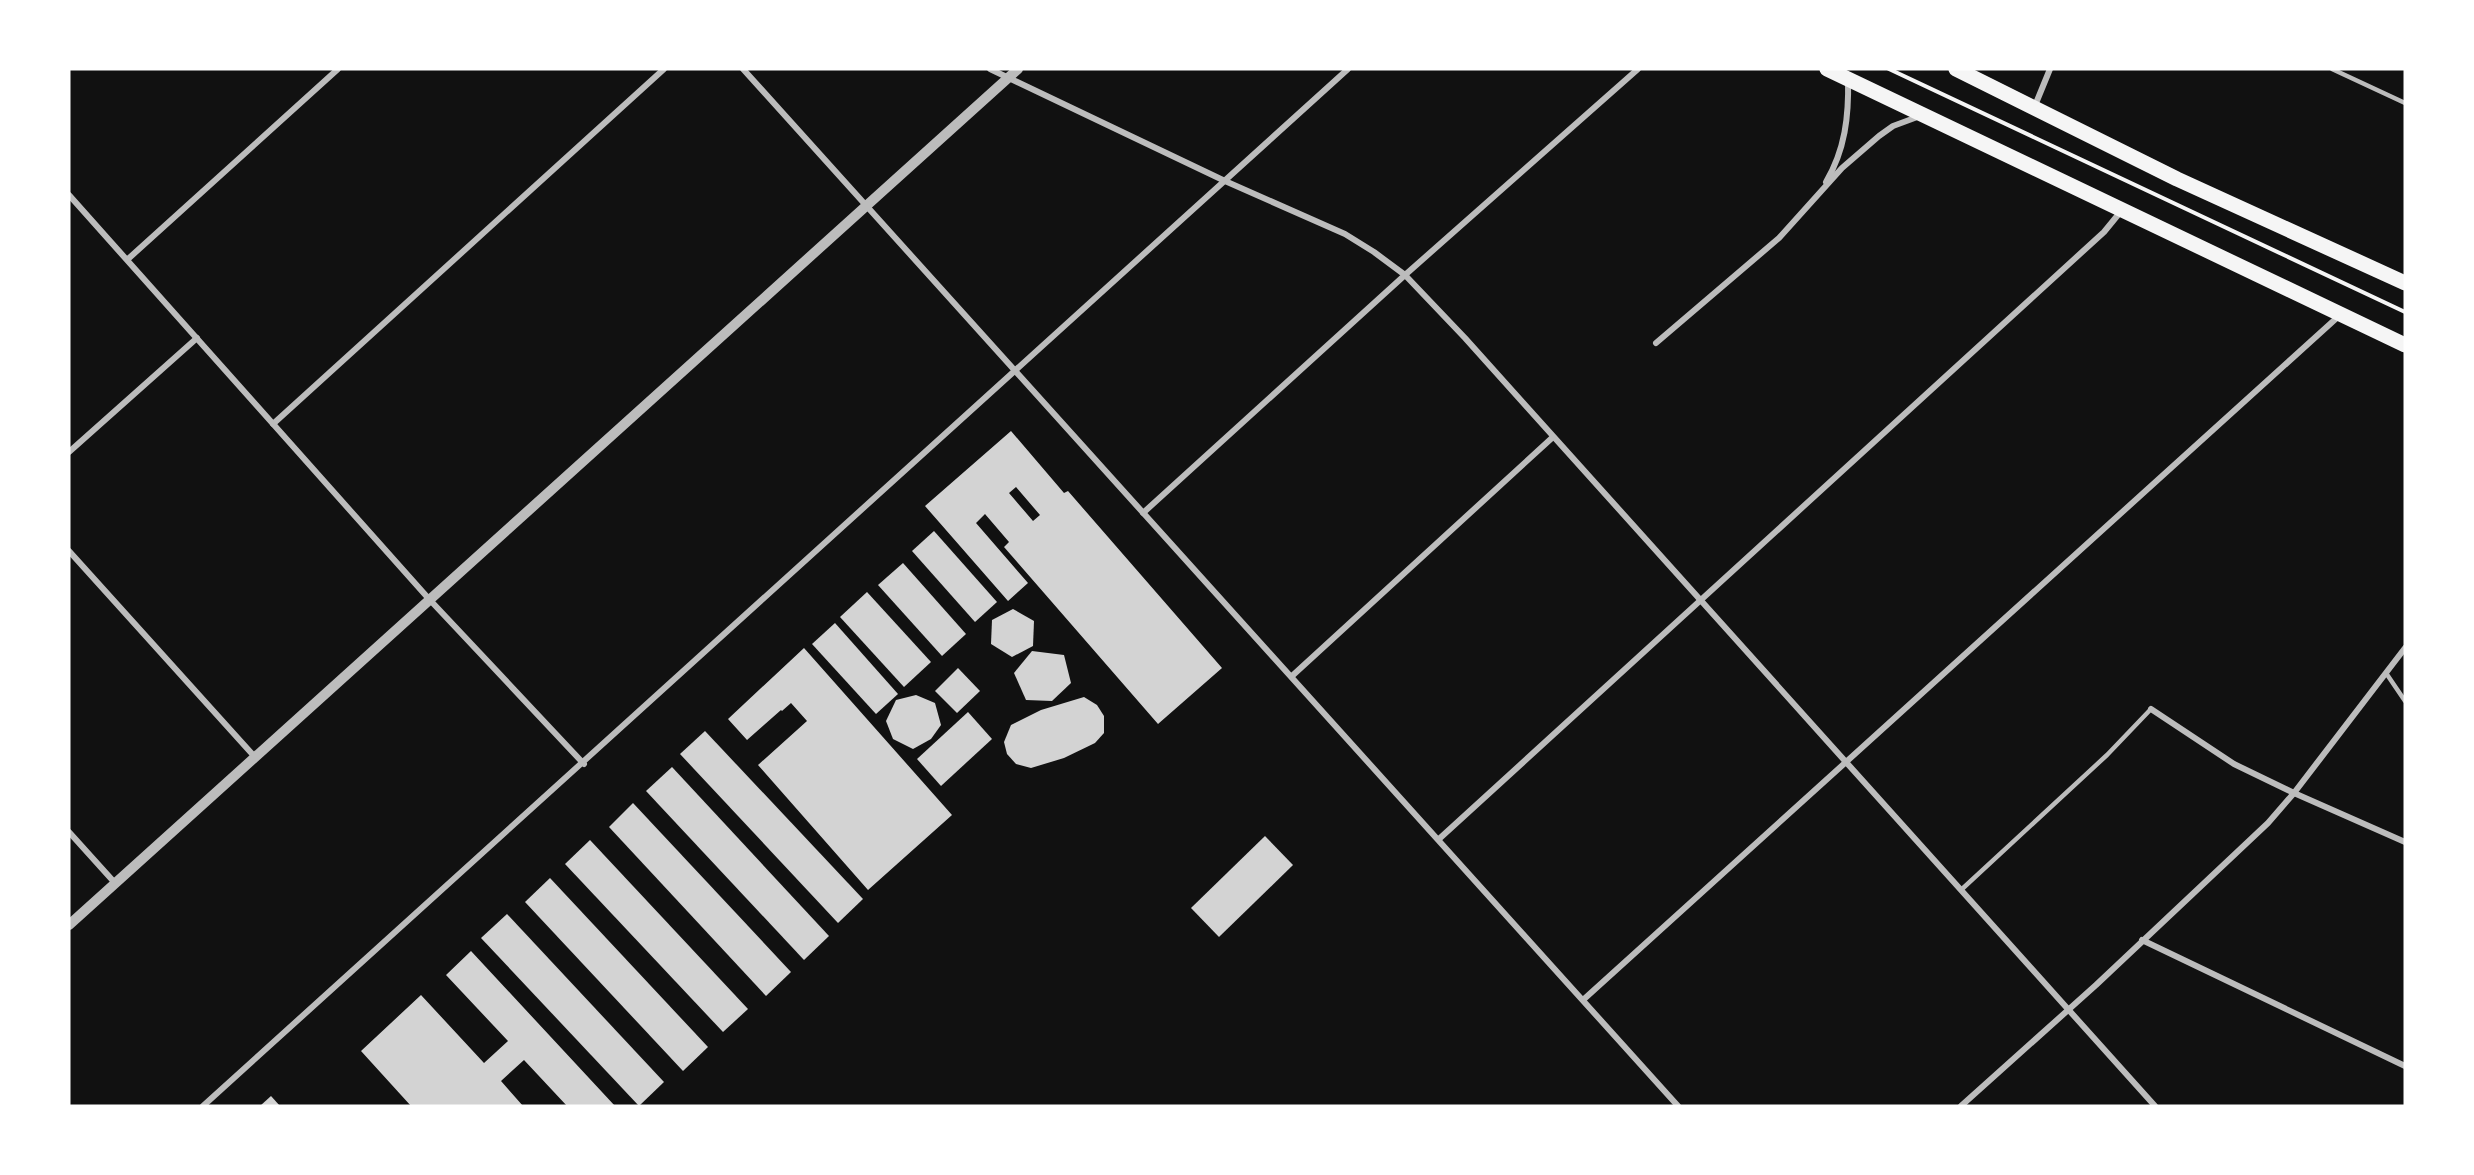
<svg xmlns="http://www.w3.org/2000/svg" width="2474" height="1175" viewBox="0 0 2474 1175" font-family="Inter,sans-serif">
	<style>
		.building { fill: #d3d3d3; fill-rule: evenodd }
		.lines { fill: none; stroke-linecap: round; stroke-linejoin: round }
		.path { stroke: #f5f5f5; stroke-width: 4 }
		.service { stroke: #bcbcbc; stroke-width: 4.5 }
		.minor { stroke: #bcbcbc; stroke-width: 6 }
		.tertiary { stroke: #bcbcbc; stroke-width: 10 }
		.primary { stroke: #f5f5f5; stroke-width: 15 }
	</style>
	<rect width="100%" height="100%" fill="#111"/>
	<g class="building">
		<path d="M1011 431 1064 493 1068 491 1222 668 1158 724 1004 547 1009 542 985 514 976 523 1028 583 1008 601 925 506ZM1016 487 1040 515 1033 521 1009 493Z"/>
		<polygon points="934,531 997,602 975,622 912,551"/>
		<polygon points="903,563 966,634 942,656 878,585"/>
		<polygon points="867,592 931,662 904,687 840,617"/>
		<polygon points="1013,609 1034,621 1033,646 1012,657 991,644 992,620"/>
		<polygon points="835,623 898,694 876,714 812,644"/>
		<polygon points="804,648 952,815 868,890 758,765 807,721 791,703 782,711 781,710 747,740 728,719"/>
		<polygon points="1032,651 1064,655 1071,683 1052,701 1026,700 1014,673"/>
		<polygon points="958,668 980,691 957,713 935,691"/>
		<polygon points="916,695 935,703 941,725 931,739 913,749 893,739 886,721 896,700"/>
		<polygon points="1084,697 1097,705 1104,716 1104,733 1095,743 1064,758 1031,768 1016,764 1007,754 1004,742 1011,725 1041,710"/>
		<polygon points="968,712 992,739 941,786 917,759"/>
		<polygon points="705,731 863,899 838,923 680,754"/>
		<polygon points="672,767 829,936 804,960 646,791"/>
		<polygon points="633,803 791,972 766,996 609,827"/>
		<polygon points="1265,836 1293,865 1219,937 1191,908"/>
		<polygon points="590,840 748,1009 723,1032 565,864"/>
		<polygon points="550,878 708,1047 683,1071 525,902"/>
		<polygon points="507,914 664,1082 639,1106 481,938"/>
		<polygon points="471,951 615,1106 567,1106 524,1060 501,1081 523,1106 411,1106 361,1051 421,995 484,1063 508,1041 446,975"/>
		<polygon points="271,1096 280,1106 260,1106"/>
	</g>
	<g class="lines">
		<polyline class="path" points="1889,69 2405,312"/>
		<g class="service">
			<polyline points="2332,69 2405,103"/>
			<polyline points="2386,673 2405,701"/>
			<polyline points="1961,890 2107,755 2151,709"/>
		</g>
		<g class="minor">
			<polyline points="743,69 1678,1106"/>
			<polyline points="990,69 1225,181 1345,234 1374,252 1405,275 1465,338 2155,1106"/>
			<polyline points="2034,108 2050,69"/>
			<path d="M1826 182C1845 150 1849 116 1848 79"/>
			<polyline points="69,195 429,599 584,764"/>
			<polyline points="128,259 338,69"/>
			<polyline points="1656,343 1779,238 1842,168 1879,136 1893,126 1920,116"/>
			<polyline points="273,424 664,69"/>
			<polyline points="69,452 197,338"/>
			<polyline points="1143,513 1405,275 1638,69"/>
			<polyline points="69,551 254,756"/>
			<polyline points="1292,676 1553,437"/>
			<polyline points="2151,709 2234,764 2294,793 2405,842"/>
			<polyline points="69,832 115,883"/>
			<polyline points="1439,839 2104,232 2122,210"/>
			<polyline points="2142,940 2405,1066"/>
			<polyline points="1583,1000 2340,315"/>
			<polyline points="203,1106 1348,69"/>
			<polyline points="1961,1106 2096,985 2268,823 2294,793 2405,648"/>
		</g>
		<polyline class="tertiary" points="69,925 1018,69"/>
		<g class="primary">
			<polyline points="1827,69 2405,345"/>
			<polyline points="1956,69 2177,179 2405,283"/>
		</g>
	</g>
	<rect width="2474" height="1175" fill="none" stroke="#ffffff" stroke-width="141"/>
</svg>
